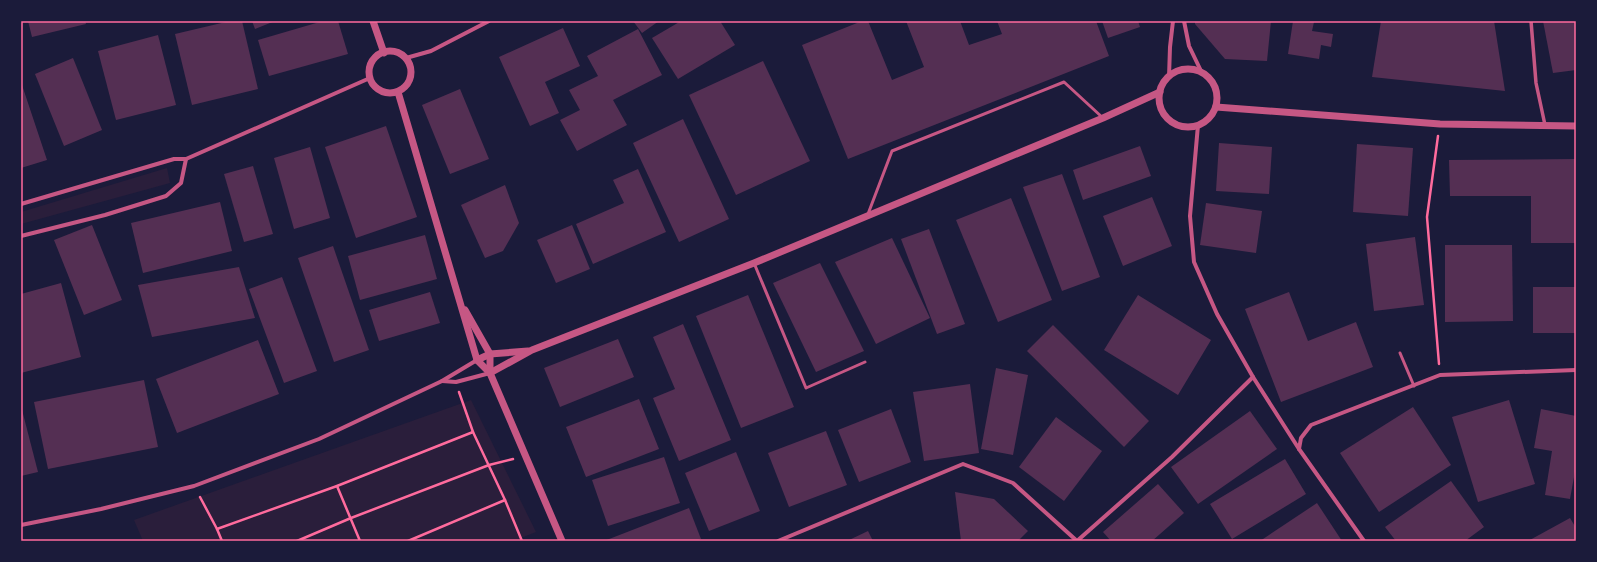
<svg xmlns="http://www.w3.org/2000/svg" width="1597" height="562" viewBox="0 0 1597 562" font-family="'Noto Serif',serif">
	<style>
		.green { fill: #2a1e3b }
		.building { fill: #542f53 }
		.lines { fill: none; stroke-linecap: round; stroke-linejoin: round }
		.path { stroke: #ff6b9d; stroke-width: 2.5 }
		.service { stroke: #c65784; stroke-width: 3 }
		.pedestrian { stroke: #c65784; stroke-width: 3.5 }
		.minor { stroke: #c65784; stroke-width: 4 }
		.tertiary { stroke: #c65784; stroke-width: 7 }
		.neatline { fill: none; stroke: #ff6b9d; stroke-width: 1.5 }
	</style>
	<rect width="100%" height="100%" fill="#1b1b3a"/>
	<g class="green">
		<polygon points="167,168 170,183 21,224 21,212"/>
		<polygon points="471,400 536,532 513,541 143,541 134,520"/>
	</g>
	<g class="building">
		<polygon points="28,21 85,21 86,24 32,37"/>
		<polygon points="230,21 242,21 258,89 192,105 175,34"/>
		<polygon points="252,21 275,21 255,29"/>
		<polygon points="323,21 338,21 348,54 269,76 258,40"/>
		<polygon points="633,21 659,21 642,33"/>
		<polygon points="681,21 720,21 735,45 678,79 652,38"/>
		<polygon points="862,21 868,21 892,80 924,67 906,21 960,21 969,45 1002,34 997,21 1096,21 1109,56 848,159 802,45"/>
		<polygon points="1102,21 1138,21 1140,27 1108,38"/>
		<polygon points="1195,21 1271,21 1267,61 1225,59 1195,24"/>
		<polygon points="1293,21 1314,22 1312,31 1333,34 1331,47 1321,45 1319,59 1288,54"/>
		<polygon points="1381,21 1494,21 1505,91 1372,77"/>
		<polygon points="1543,21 1576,21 1576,70 1553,73"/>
		<polygon points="563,28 580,66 545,82 559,113 530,126 499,57"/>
		<polygon points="638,29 662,75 613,100 627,125 577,151 560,120 580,110 569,90 598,76 587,56"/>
		<polygon points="158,35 176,105 116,120 98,51"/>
		<polygon points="73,58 102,130 64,146 35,74"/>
		<polygon points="763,61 810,161 736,195 689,95"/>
		<polygon points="21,82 47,160 21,168"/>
		<polygon points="460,89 489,159 450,174 422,105"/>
		<polygon points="683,119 729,219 679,242 633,143"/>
		<polygon points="386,126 417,217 356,238 325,147"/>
		<polygon points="1219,143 1272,147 1269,194 1216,191"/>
		<polygon points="1357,144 1413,148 1408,216 1353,212"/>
		<polygon points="1140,146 1151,176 1083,200 1073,170"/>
		<polygon points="310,147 330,218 294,229 274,158"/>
		<polygon points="1576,159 1576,243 1531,243 1531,196 1450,196 1449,160"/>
		<polygon points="253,166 273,234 244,242 224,174"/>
		<polygon points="638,169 666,232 593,264 576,224 624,203 613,180"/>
		<polygon points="1062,174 1100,277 1062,291 1023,187"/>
		<polygon points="505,185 519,223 503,251 485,258 461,205"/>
		<polygon points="1152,197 1172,246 1123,266 1103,216"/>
		<polygon points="1011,198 1052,300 998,322 956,220"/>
		<polygon points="220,202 232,251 143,273 131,223"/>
		<polygon points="1206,203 1262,211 1256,253 1200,245"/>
		<polygon points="92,225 122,300 84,315 54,240"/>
		<polygon points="572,225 590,269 556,283 537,240"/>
		<polygon points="929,229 965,324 937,334 901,239"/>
		<polygon points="425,235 437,279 360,300 348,256"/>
		<polygon points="1415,237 1424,305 1374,311 1366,244"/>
		<polygon points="892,238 930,318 876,344 835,262"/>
		<polygon points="1445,245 1512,245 1513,321 1445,322"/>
		<polygon points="333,246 369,350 334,362 298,258"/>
		<polygon points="820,263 864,351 816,372 773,283"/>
		<polygon points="239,267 255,318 152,337 138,285"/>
		<polygon points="282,277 317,371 284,383 249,289"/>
		<polygon points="61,283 81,357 21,373 21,294"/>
		<rect x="1533" y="287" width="43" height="46"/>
		<polygon points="430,292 440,323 379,341 369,310"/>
		<polygon points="1289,292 1308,341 1356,322 1373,367 1281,402 1245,309"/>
		<polygon points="748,295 794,407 741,428 696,316"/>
		<polygon points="1138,295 1211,340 1178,395 1104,350"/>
		<polygon points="683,324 731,440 679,461 653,398 675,389 653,337"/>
		<polygon points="1053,325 1149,421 1124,447 1027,351"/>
		<polygon points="618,339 634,377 560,407 544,368"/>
		<polygon points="258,340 279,394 177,433 156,379"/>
		<polygon points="996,368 1028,375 1013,455 981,449"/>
		<polygon points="144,380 158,447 48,469 34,402"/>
		<polygon points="970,384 979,453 924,461 913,392"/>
		<polygon points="639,399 659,449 586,477 566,427"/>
		<polygon points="1509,400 1535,484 1478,502 1452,417"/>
		<polygon points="21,406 38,472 21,476"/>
		<polygon points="1413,407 1451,465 1379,512 1340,453"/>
		<polygon points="891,409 911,462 859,482 838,430"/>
		<polygon points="1541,409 1576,416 1576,466 1570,499 1545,495 1552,451 1534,448"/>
		<polygon points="1250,411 1277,449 1198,504 1171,467"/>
		<polygon points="1056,417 1102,451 1064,501 1019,467"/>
		<polygon points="826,431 847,485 789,507 768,453"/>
		<polygon points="736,452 760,511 709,531 685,473"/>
		<polygon points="664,457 680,503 608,526 592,480"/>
		<polygon points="1285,459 1306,494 1232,539 1210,504"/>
		<polygon points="1451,481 1484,527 1465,541 1396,541 1385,527"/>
		<polygon points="1158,484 1184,513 1152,541 1111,541 1103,532"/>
		<polygon points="955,492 994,499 1028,531 1018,541 961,541"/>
		<polygon points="1317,503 1342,541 1260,541"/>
		<polygon points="689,508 701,539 696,541 604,541"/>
		<polygon points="1570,518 1576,528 1576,541 1528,541"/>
		<polygon points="868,531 873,541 847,541"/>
	</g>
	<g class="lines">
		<g class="path">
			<polyline points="1438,136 1427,217 1439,364"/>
			<polyline points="459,392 473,432 505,500 522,541"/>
			<polyline points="337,486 360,541"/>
			<polyline points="200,497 217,529 222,541"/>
			<polyline points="217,529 337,486 473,432"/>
			<polyline points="297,541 351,518 489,465 513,459"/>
			<polyline points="408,541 505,500"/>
		</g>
		<g class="service">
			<polyline points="868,214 892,151 1064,82 1103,118"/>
			<polyline points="754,263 806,388 865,362"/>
			<polyline points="1400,353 1414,386"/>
		</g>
		<polyline class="pedestrian" points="1531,21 1536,83 1545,125"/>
		<g class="minor">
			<polyline points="1184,21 1189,46 1202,73"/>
			<polyline points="406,58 431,51 489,21"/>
			<polyline points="1169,77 1170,47 1173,21"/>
			<polyline points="1198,125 1190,216 1194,262 1217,314 1253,377 1299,449 1364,541"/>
			<polyline points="21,204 174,159 186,159 370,78"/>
			<polyline points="21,236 105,215 166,196 181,183 186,159"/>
			<polyline points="442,381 456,382 490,373"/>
			<polyline points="1299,449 1301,438 1311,425 1440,375 1576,370"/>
			<polyline points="21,525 101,509 194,486 319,439 442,381 477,360"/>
			<polyline points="778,541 963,464 1013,483 1077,541"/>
			<polyline points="1077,541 1172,457 1253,377"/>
		</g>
		<g class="tertiary">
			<polyline points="373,21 384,53"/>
			<circle cx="390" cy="72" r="21"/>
			<circle cx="1188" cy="98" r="29"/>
			<polyline points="398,92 477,360 490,373 562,541"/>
			<polyline points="1216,107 1440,124 1576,126"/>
			<polyline points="465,310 490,354 490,373"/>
			<polyline points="477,360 490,354 528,351"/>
			<polyline points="490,373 532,350 754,263 1103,118 1160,92"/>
		</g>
	</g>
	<rect width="1597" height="562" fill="none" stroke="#1b1b3a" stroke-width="44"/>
	<rect x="22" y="22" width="1553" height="518" class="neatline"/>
</svg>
